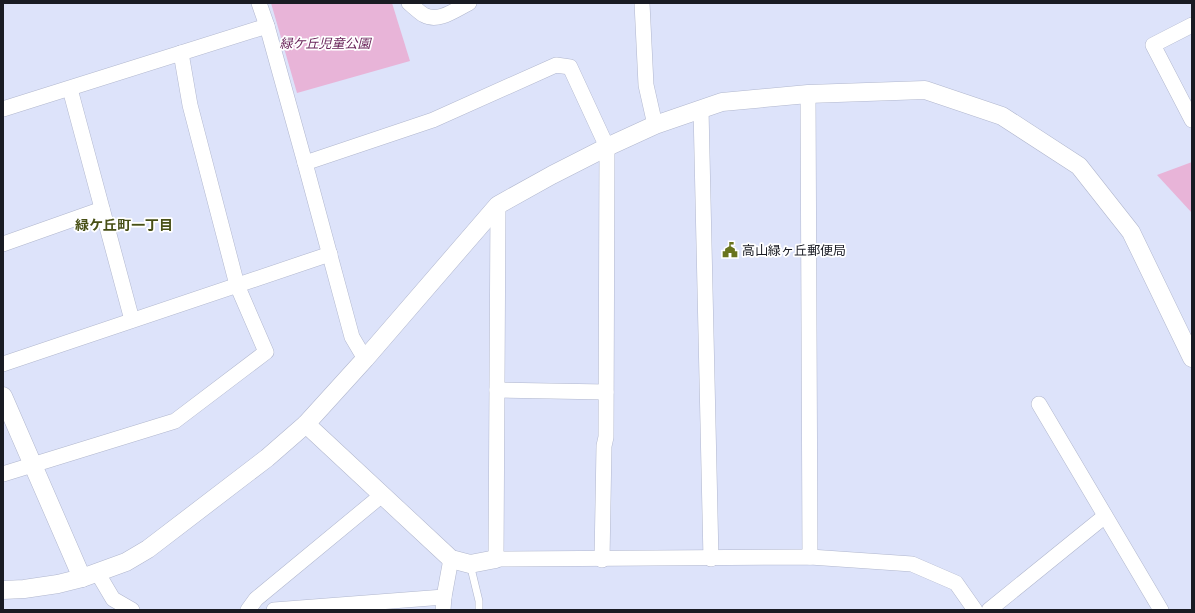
<svg xmlns="http://www.w3.org/2000/svg" width="1195" height="613" viewBox="0 0 1195 613" font-family="Bitter,'Noto Sans JP',serif">
	<style>
		.green { fill: #e8b4d8 }
		.lines { fill: none; stroke-linecap: round; stroke-linejoin: round }
		.service-casing { stroke: #b1b7ce; stroke-width: 8 }
		.minor-casing { stroke: #b1b7ce; stroke-width: 16 }
		.tertiary-casing { stroke: #b1b7ce; stroke-width: 19 }
		.service { stroke: #fff; stroke-width: 7 }
		.minor { stroke: #fff; stroke-width: 15 }
		.tertiary { stroke: #fff; stroke-width: 18 }
		.labels { text-anchor: middle; stroke-width: 3.5; stroke-linejoin: round; paint-order: stroke }
		.park-label { font-size: 13px; font-style: italic; fill: #6b255b; stroke: #fff }
		.poi-label { font-size: 13px; fill: #191b23; stroke: #fff; text-anchor: start }
		.neighbourhood-label { font-size: 14px; font-weight: bold; fill: #485016; stroke: #fff }
	</style>
	<rect width="100%" height="100%" fill="#dde3fa"/>
	<g class="green">
		<polygon points="271,3 392,3 410,61 297,93"/>
		<polygon points="1192,162 1192,213 1157,175"/>
	</g>
	<g class="lines">
		<defs>
			<polyline id="service" points="470,564 479,601 479,610"/>
			<g id="minor">
				<polyline points="259,3 267,26 305,163 352,337 365,359"/>
				<path d="M409 3C414 7 419 12 424 15 439 23 456 9 469 3"/>
				<polyline points="642,3 646,85 655,125"/>
				<polyline points="1192,25 1153,45 1192,120"/>
				<polyline points="70,89 132,320"/>
				<polyline points="808,94 810,557"/>
				<polyline points="3,109 267,26"/>
				<polyline points="701,109 711,559"/>
				<polyline points="305,163 433,120 556,65 570,67 607,147 606,437 604,446 602,560"/>
				<polyline points="498,205 496,559 810,557 912,564 956,583 975,610"/>
				<polyline points="3,244 102,209"/>
				<polyline points="3,364 330,254"/>
				<polyline points="497,390 606,392"/>
				<polyline points="1039,404 1161,610"/>
				<polyline points="3,474 175,421 266,352 237,285 190,105 181,53"/>
				<polyline points="97,572 113,599 132,610"/>
				<polyline points="248,610 256,599 382,495"/>
				<polyline points="274,610 444,597"/>
				<polyline points="443,610 444,597 451,559"/>
				<polyline points="989,610 1105,516"/>
			</g>
			<g id="tertiary">
				<polyline points="3,396 82,578"/>
				<polyline points="306,424 451,559 470,564 496,559"/>
				<polyline points="3,590 24,589 58,584 82,578 126,562 148,549 267,458 306,424 365,359 498,205 552,175 607,147 655,125 722,102 808,94 925,90 1002,116 1079,166 1131,232 1192,358"/>
			</g>
		</defs>
		<use href="#service" class="service-casing"/>
		<use href="#minor" class="minor-casing"/>
		<use href="#tertiary" class="tertiary-casing"/>
		<use href="#service" class="service"/>
		<use href="#minor" class="minor"/>
		<use href="#tertiary" class="tertiary"/>
	</g>
	<defs>
		<symbol id="civic-bare" viewBox="-9 -9 18 18"><path d="M-.6-6.5H3V-4.5H.6V-3L4-1V1h2V6H-6V1h2V-1L-.6-3ZM-1.2 2.5V6h2.4V2.5Z" fill="#68731d" stroke="#fff" stroke-width="2.5" paint-order="stroke"/></symbol>
	</defs>
	<g fill-rule="evenodd">
		<use href="#civic-bare" x="719" y="239" width="22" height="22"/>
	</g>
	<g class="labels">
		<g class="park-label">
			<text x="325" y="48">緑ケ丘児童公園</text>
		</g>
		<g class="poi-label">
			<text x="742" y="255">高山緑ヶ丘郵便局</text>
		</g>
		<g class="neighbourhood-label">
			<text x="124" y="230">緑ケ丘町一丁目</text>
		</g>
	</g>
	<rect width="1195" height="613" fill="none" stroke="#191b23" stroke-width="8"/>
</svg>
